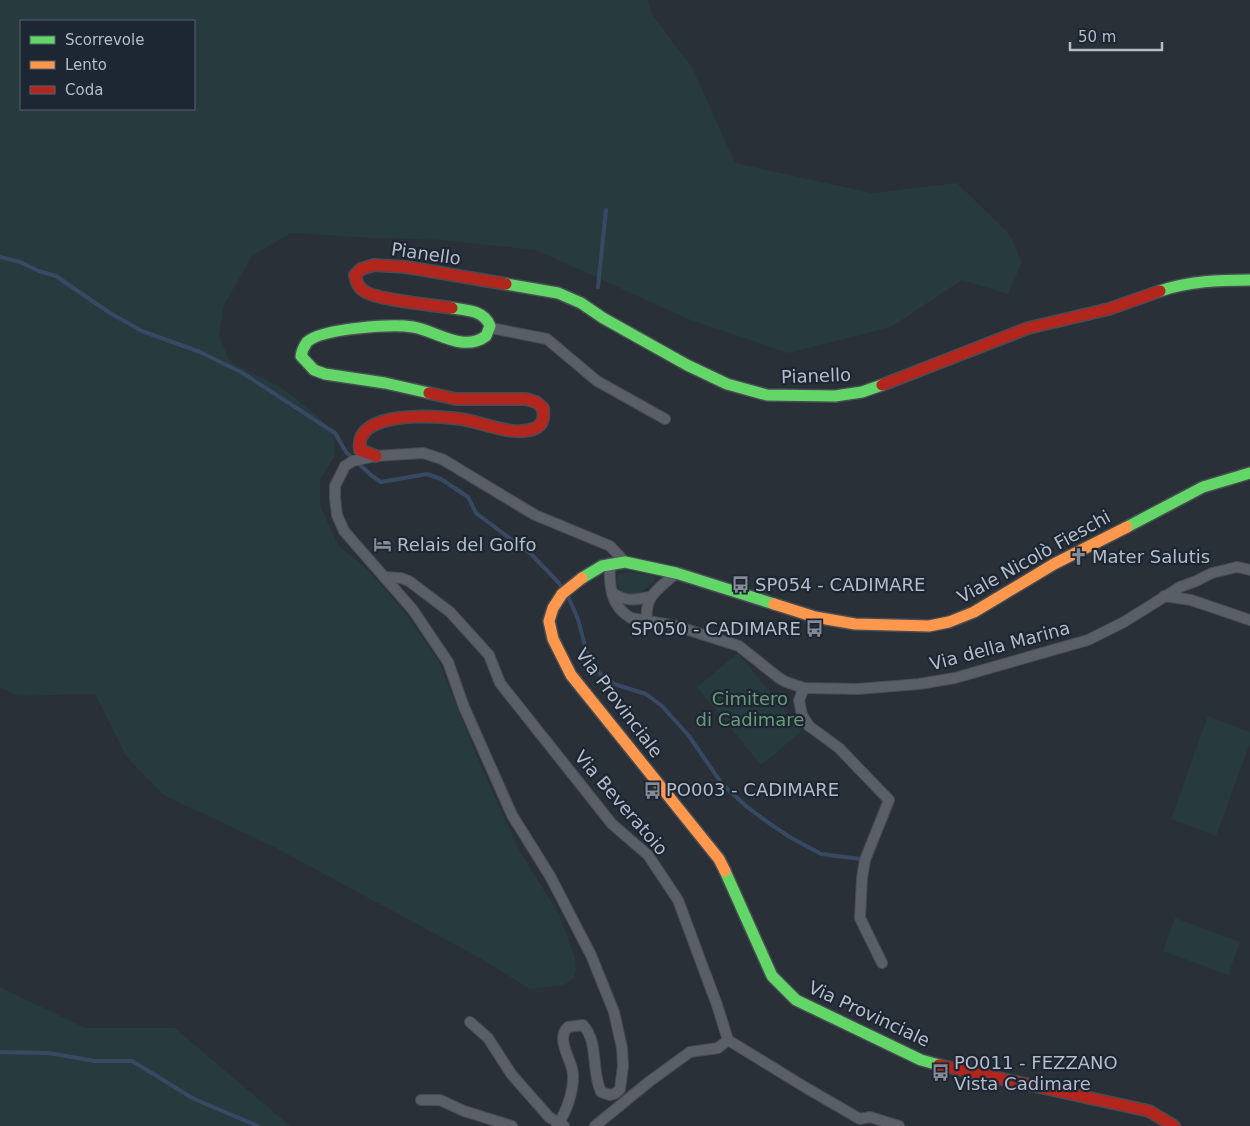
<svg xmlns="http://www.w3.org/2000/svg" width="1250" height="1126" viewBox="0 0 1250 1126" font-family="'DejaVu Sans',sans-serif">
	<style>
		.green { fill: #273a3e; fill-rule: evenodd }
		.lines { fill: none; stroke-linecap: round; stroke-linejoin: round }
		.stream { stroke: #384963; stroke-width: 4 }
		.street-casing { stroke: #484c53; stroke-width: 12 }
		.fast-casing { stroke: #484c53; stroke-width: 14 }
		.slow-casing { stroke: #484c53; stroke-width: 14 }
		.jam-casing { stroke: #484c53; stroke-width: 14 }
		.street { stroke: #5a5e66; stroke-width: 10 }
		.fast { stroke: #63d668; stroke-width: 11 }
		.slow { stroke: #ff974d; stroke-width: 11 }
		.jam { stroke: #b3261e; stroke-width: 11 }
		.labels { text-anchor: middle; stroke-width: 4.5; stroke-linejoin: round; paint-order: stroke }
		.street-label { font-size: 18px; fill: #b4bcc9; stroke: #1d2633 }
		.poi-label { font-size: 18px; fill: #b4bcc9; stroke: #1d2633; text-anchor: start }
		.park-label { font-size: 18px; fill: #6b9a76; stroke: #1d2633 }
	</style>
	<rect width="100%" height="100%" fill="#2a3038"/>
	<g class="green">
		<path d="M0 0H647L653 16 692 67 735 163 872 193 957 183 1010 235 1022 262 1008 294 962 280 891 327 788 353 688 319 536 250 441 240 371 238 291 233 252 256 224 305 219 336 230 362 279 386 319 417 333 434 335 455 320 480V505L338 545 368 570 408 616 439 662 478 759 519 850 560 916 575 958 576 971 573 979 564 985 530 989 478 957 274 847 163 795 126 756 95 694 19 696 0 688ZM21 21H194V109H21Z"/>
		<path d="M628 572 650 575 654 577V582C649 585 643 592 638 594 625 599 617 589 616 578L619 574Z"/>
		<polygon points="738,653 802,731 761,765 697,687"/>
		<polygon points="1208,716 1250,732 1250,743 1216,836 1171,819"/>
		<polygon points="1175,918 1240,942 1228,975 1163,951"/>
		<polygon points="0,987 85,1028 175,1028 290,1126 0,1126"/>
	</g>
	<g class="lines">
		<g class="stream">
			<polyline points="0,257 20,262 39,271 56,276 110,313 142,331 200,352 241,372 335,433 346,452 372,476 381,482 427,474 441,479 468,497 476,513 532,555 558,582 567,594 578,619 588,658 600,674 614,684 646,694 662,706 689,736 722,784 746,806 763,819 788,836 821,854 861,859"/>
			<polyline points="598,287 606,210"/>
			<polyline points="0,1052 48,1053 95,1061 132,1061 194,1099 258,1126"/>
		</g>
		<defs>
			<g id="street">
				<polyline points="491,328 547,339 597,381 665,419"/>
				<path d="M610 563C609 585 610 606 631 618L676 626 739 646 779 678 786 682 804 688 858 689 919 684 955 678 1088 640 1124 622 1180 587 1196 581 1212 573 1237 567 1250 570"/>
				<polyline points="384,577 401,578 409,581 450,612 489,655 500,683 612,824 648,855 678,900 717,1005 728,1040 808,1089 860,1119 870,1117 899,1126"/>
				<path d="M612 592C624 602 635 600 650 597"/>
				<polyline points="1164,596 1191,600 1250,620"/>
				<path d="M647 622C644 595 658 590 676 573"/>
				<polyline points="804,688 799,700 802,715 809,726 839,748 889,800 865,860 862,878 860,918 882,963"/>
				<polyline points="470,1022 488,1038 512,1075 549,1117 564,1126"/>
				<polyline points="421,1100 440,1100 464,1111 512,1126"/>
				<path d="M557 1126C566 1113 574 1091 573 1074 572 1060 555 1039 568 1027L583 1025C599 1042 591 1071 601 1092L610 1095 616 1093 620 1089 623 1066 622 1048 614 1012 591 955 550 876 512 815 464 707 448 662 413 610 344 531 337 515 335 498V486L345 466 353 461 376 456 423 453 442 459 535 515 610 546 625 562"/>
				<polyline points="595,1126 650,1081 690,1052 718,1048 728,1040"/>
			</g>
			<g id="fast">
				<polyline points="506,284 558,293 581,303 603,318 687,365 727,384 767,395 835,396 862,392 882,385"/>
				<path d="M1160 291C1189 281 1220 280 1250 280"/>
				<path d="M429 393 385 383 325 374 314 370 301 356C302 351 304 346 307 342 322 328 393 324 413 327 437 331 463 353 486 336L490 326C484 310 466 310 452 308"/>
				<polyline points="1127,527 1203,487 1250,473"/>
				<polyline points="582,578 602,566 625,562 676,573 774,604"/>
				<polyline points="725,871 772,976 796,1000 921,1060 939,1065"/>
			</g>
			<g id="slow">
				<polyline points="582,578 562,594 553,608 549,621 553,639 571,675 719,859 725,871"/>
				<polyline points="774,604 815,617 855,624 929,626 949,622 974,612 1054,564 1127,527"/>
			</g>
			<g id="jam">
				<path d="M452 308C434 305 376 300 364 291 358 287 356 282 355 275L361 269 374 265 406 267 506 284"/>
				<polyline points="882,385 1028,328 1109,309 1160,291"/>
				<path d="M376 456 360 450C353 409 437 416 461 419 483 422 513 438 536 428 544 424 544 416 543 408L536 402 526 399H456L429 393"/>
				<polyline points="939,1065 1149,1111 1174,1126"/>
			</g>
		</defs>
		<use href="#street" class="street-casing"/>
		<use href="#fast" class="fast-casing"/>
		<use href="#slow" class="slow-casing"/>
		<use href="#jam" class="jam-casing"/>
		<use href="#street" class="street"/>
		<use href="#fast" class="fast"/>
		<use href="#slow" class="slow"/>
		<use href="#jam" class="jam"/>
	</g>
	<defs>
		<symbol id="hotel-bare" viewBox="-9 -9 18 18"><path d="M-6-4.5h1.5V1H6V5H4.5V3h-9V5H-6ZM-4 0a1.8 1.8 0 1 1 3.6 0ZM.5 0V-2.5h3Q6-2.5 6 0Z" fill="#848b96" stroke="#1d2633" stroke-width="2.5" paint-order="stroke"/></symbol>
		<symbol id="church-bare" viewBox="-9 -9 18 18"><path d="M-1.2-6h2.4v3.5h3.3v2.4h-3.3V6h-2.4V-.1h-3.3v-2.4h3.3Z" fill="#848b96" stroke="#1d2633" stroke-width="2.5" paint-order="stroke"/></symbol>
		<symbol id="bus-bare" viewBox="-9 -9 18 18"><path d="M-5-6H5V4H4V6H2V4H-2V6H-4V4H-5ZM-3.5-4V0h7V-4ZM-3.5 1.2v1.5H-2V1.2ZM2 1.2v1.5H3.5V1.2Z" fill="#848b96" stroke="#1d2633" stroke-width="2.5" paint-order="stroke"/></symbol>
	</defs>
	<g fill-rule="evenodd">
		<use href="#hotel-bare" x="370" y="532" width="25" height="25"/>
		<use href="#church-bare" x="1066" y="544" width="25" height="25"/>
		<use href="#bus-bare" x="728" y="572" width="25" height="25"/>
		<use href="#bus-bare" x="802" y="616" width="25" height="25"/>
		<use href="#bus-bare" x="640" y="778" width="25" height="25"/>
		<use href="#bus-bare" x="928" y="1060" width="25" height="25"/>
	</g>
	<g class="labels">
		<g class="street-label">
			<text transform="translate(426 254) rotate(8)" y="6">Pianello</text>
			<text transform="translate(816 376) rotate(-2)" y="6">Pianello</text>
			<text transform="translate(1034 557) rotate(-29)" y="6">Viale Nicolò Fieschi</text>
			<text transform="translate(1000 646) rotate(-15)" y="6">Via della Marina</text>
			<text transform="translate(619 703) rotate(53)" y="6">Via Provinciale</text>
			<text transform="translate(621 803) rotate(49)" y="6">Via Beveratoio</text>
			<text transform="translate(869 1014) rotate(25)" y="6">Via Provinciale</text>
		</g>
		<g class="poi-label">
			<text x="397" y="551">Relais del Golfo</text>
			<text x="1092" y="563">Mater Salutis</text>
			<text x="755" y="591">SP054 - CADIMARE</text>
			<text x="801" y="635" text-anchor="end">SP050 - CADIMARE</text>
			<text x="666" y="796">PO003 - CADIMARE</text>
			<text x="954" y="1069">PO011 - FEZZANO<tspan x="954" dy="21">Vista Cadimare</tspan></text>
		</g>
		<g class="park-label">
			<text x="750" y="705">Cimitero<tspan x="750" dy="21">di Cadimare</tspan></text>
		</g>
	</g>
	<rect x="20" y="20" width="175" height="90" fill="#1d2633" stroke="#59626f"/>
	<rect x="30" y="36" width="25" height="8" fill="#63d668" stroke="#59626f"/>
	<text x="65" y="45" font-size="15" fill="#b4bcc9">Scorrevole</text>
	<rect x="30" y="61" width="25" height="8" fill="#ff974d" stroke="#59626f"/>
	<text x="65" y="70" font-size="15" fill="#b4bcc9">Lento</text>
	<rect x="30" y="86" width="25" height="8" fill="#b3261e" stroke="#59626f"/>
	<text x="65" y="95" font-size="15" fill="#b4bcc9">Coda</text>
	<path d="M1070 42v8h92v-8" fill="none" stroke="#b4bcc9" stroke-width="2.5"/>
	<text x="1078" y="42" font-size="15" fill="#b4bcc9" stroke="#1d2633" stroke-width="4" paint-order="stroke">50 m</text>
</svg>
